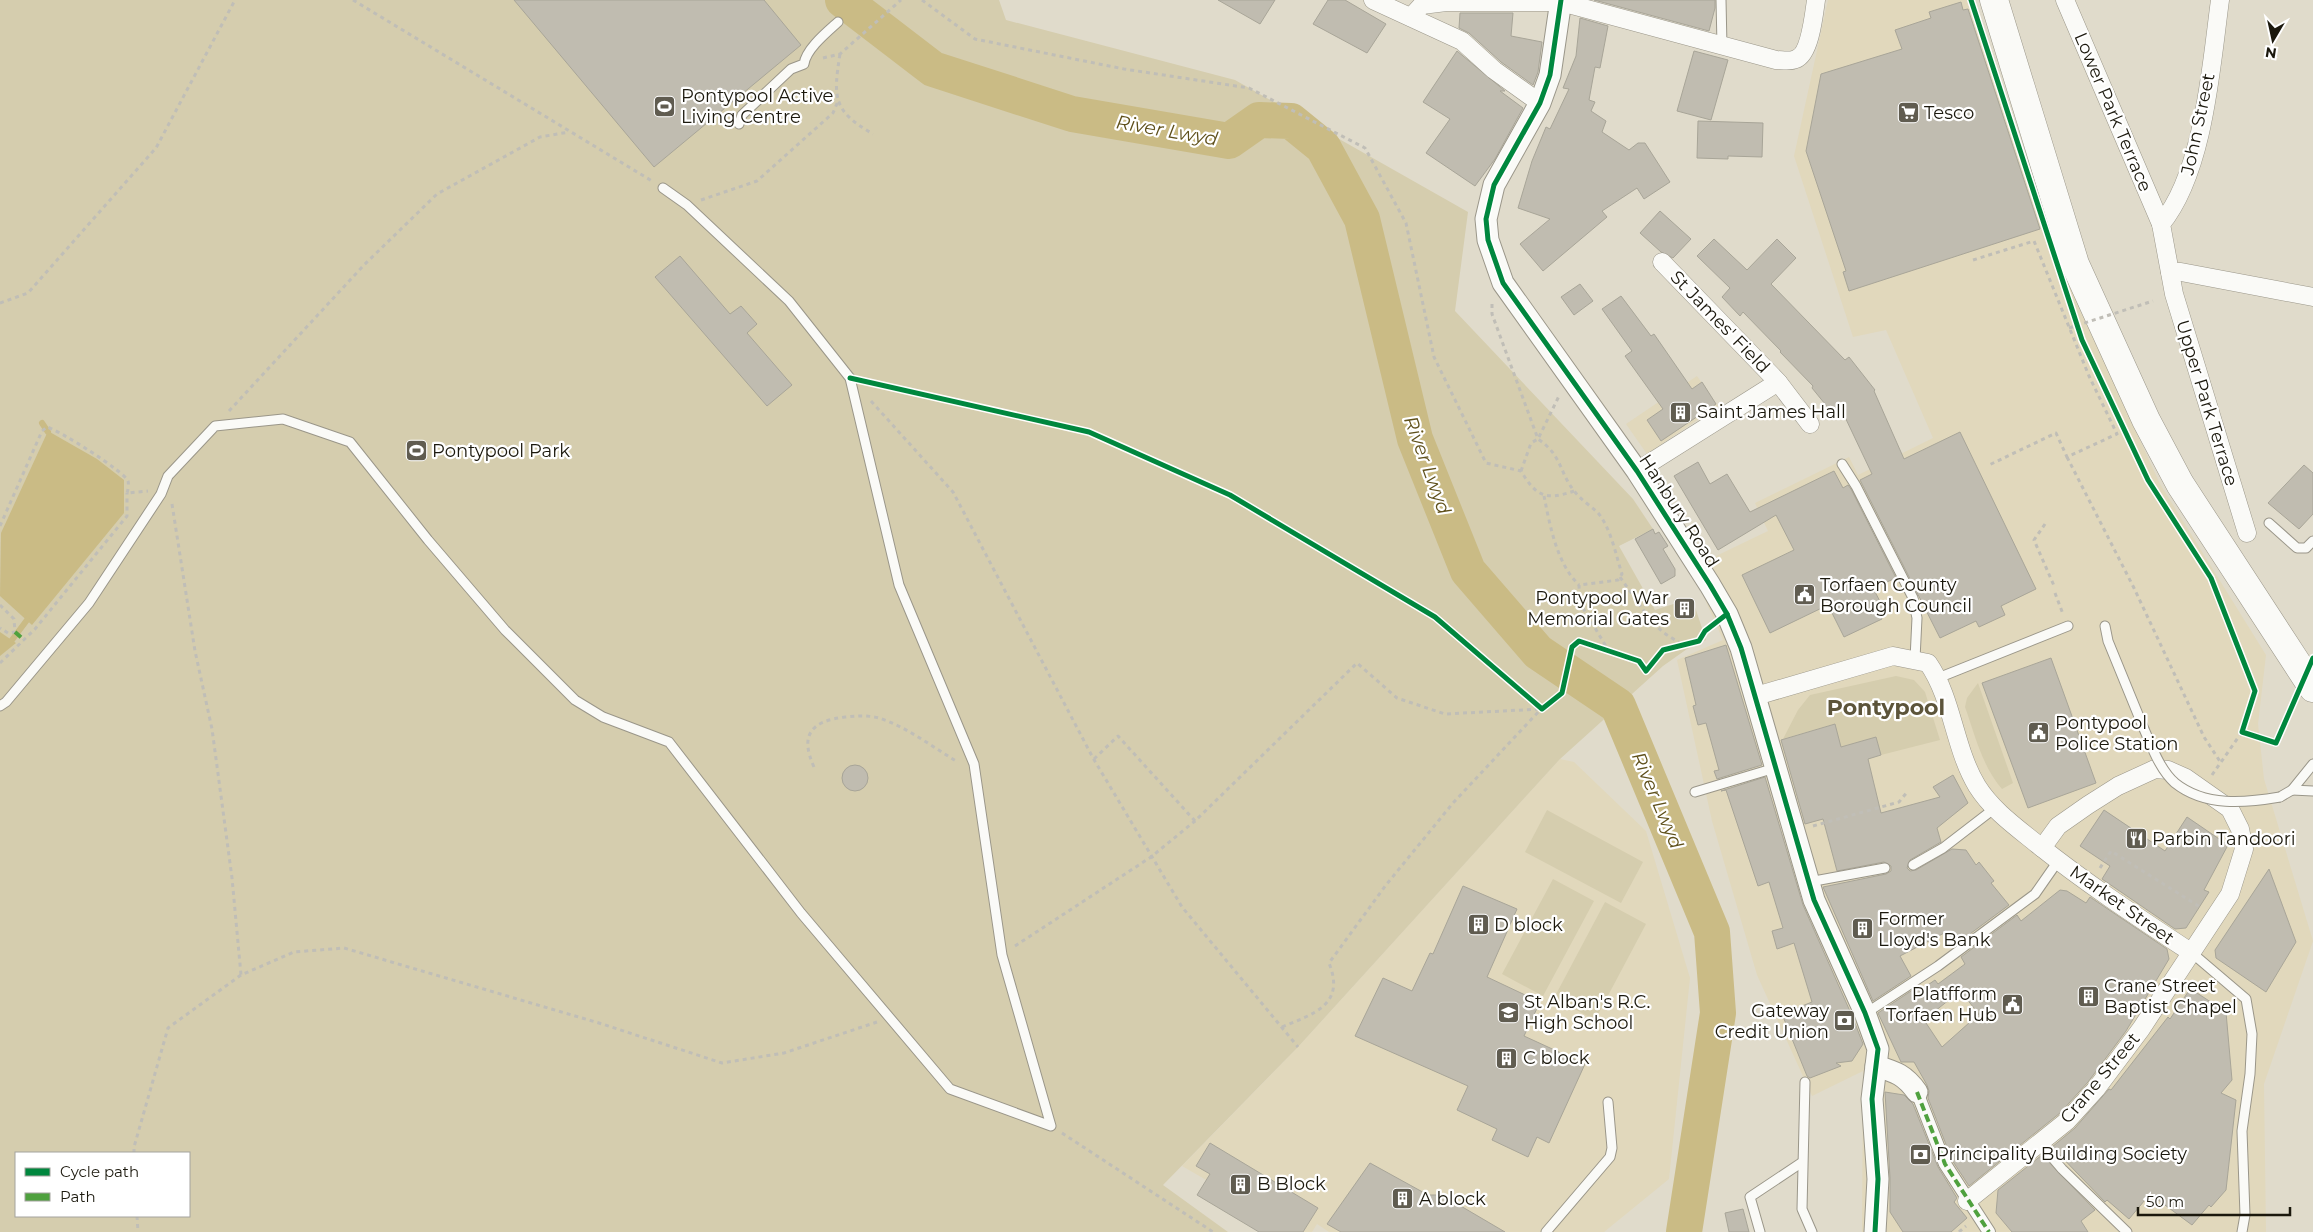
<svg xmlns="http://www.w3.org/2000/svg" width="2313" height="1232" viewBox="0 0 2313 1232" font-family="Montserrat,sans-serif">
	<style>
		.built { fill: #e1d8bc }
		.green { fill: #d5cdae; fill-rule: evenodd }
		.water { fill: #cabb85 }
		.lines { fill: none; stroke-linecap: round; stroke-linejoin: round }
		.stream { stroke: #cabb85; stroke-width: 6 }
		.river { stroke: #cabb85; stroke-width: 36 }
		.building { fill: #c0bcb0; stroke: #a8a598; fill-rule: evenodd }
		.service-casing { stroke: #9a9689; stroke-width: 11 }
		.pedestrian-casing { stroke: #9a9689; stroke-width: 14 }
		.minor-casing { stroke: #9a9689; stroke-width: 19 }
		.tertiary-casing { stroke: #9a9689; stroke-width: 23 }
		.primary-casing { stroke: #9a9689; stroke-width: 29 }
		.path { stroke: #c0beb7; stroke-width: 3; stroke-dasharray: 4 4; stroke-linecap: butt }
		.service { stroke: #fafaf7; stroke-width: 9 }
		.pedestrian { stroke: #fafaf7; stroke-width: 12 }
		.minor { stroke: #fafaf7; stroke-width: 18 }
		.tertiary { stroke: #fafaf7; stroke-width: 21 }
		.primary { stroke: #fafaf7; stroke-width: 28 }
		.service-bridge-casing { stroke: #9a9689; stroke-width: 11; stroke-linecap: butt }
		.path-bridge { stroke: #c0beb7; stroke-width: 3; stroke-dasharray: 4 4; stroke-linecap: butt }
		.service-bridge { stroke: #fafaf7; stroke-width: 9 }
		.quiet { stroke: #4fa13e; stroke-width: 4; stroke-dasharray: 8 4; stroke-linecap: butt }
		.cycleway-casing { stroke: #fff; stroke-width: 8 }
		.cycleway { stroke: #00873e; stroke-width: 5 }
		.labels { text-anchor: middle; stroke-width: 4.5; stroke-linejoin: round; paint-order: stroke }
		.poi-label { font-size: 18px; fill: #1b180d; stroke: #fff; text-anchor: start }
		.street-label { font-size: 18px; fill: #1b180d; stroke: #fff }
		.water-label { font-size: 19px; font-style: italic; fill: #5f501b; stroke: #fff }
		.district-label { font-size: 22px; font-weight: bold; fill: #5c543a; stroke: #fff }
	</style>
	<rect width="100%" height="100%" fill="#e0dbcb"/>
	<g class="built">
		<polygon points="1828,0 1969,0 2077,303 2160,484 2266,655 2258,724 2264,779 2313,941 2264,1084 2266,1232 1862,1232 1863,1071 1812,1096 1757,975 1712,821 1677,660 1723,640 1691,568 1768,531 1755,503 1849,457 1858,475 1933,438 1886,330 1853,337 1794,156"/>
		<polygon points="1697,376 1718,406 1647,454 1626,424"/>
		<polygon points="1560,759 1574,762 1646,831 1690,978 1669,1179 1604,1232 1329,1232 1317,1224 1312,1232 1296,1232 1182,1166 1298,1047"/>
	</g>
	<g class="green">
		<path d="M0 0H999L1006 20 1235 80 1468 212 1455 311 1633 499 1653 529 1619 546 1655 610 1692 598 1706 640 1687 649 1663 666 1560 759 1298 1047 1163 1185 1228 1232H0ZM16 1153H189V1216H16Z"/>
		<polygon points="1896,676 1914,680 1925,692 1940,740 1881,755 1876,737 1841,747 1834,724 1783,739 1798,710 1810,695"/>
		<path d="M1978 683 2013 783 2002 789C1982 766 1975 735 1965 707L1967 698Z"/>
		<polygon points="1547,810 1643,862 1621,903 1525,852"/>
		<polygon points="1553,879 1594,901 1543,996 1502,974"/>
		<polygon points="1605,902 1646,924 1595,1020 1554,998"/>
	</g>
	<g class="water">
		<polygon points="48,431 97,459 124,480 124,513 32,625 0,596 1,533"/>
		<polygon points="0,632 16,643 0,656"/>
	</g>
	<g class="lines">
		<g class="stream">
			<polyline points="42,423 48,432"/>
			<polyline points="12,640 27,620"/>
		</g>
		<polyline class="river" points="843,0 933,69 1072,114 1229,141 1259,120 1291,121 1323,147 1362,219 1415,439 1468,571 1538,652 1618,706 1712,932 1718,1013 1684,1232"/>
	</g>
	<g class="building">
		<polygon points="514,0 764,0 801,45 654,167"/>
		<polygon points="1218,0 1275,0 1260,24"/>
		<polygon points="1328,0 1345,0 1386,24 1367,53 1313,24"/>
		<polygon points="1594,0 1715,0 1715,8 1709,31"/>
		<polygon points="1961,2 1963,10 1968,9 2040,229 1849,291 1843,272 1846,271 1806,151 1821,74 1902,49 1895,30 1931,18 1929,12"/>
		<polygon points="1460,13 1513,13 1511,36 1542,42 1538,72 1533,85 1501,62 1469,33 1459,28"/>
		<polygon points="1580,18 1608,26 1600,68 1595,67 1589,100 1595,102 1591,111 1606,121 1602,132 1629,150 1638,143 1645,143 1670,182 1644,199 1637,188 1602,211 1607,217 1543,271 1520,244 1550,219 1518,208 1532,161 1546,127 1550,129 1569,89 1563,88 1576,56"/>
		<polygon points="1457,51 1505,91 1500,91 1523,108 1495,159 1475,186 1426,153 1450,119 1423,102"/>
		<polygon points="1694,51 1728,60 1711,120 1677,111"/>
		<polygon points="1698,121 1763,123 1762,157 1728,156 1728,159 1697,158"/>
		<polygon points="1660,211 1691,239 1673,258 1661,252 1640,233"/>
		<polygon points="1714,239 1747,270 1777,239 1796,258 1771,284 1845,360 1849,357 1875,390 1874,391 1904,459 1960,432 2036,589 2001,606 2005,615 1979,627 1976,621 1940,638 1860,480 1872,474 1844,415 1838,420 1812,388 1813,386 1780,352 1781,351 1743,312 1740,316 1722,297 1730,288 1697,256"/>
		<polygon points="680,256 730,314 741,306 757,324 747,333 792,385 767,406 655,277"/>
		<polygon points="1580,284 1593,301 1574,315 1561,297"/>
		<polygon points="1621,296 1651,336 1654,334 1692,389 1702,382 1716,404 1661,441 1647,420 1663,409 1625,356 1632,351 1602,309"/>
		<polygon points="1698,462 1710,484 1727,474 1750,512 1834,471 1843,488 1848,485 1851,489 1896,578 1873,588 1884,609 1878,612 1882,619 1844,637 1828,605 1770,633 1742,575 1794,550 1776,515 1718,550 1674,476"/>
		<polygon points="2304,465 2313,473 2313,514 2299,529 2268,503"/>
		<polygon points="1653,529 1655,534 1659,532 1668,546 1663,549 1675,569 1675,576 1661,584 1635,539"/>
		<polygon points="1726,645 1762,765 1717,779 1714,771 1719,770 1706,723 1698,725 1693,706 1696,705 1685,658"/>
		<polygon points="2051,658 2096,783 2028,808 1982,683"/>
		<polygon points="1835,724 1841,747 1876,737 1881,755 1868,759 1881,813 1940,797 1933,787 1953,775 1968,803 1937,828 1941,842 1910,860 1907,868 1910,871 1916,870 1952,849 1966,850 1976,865 1979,862 1994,881 1991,883 2009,905 1955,945 1948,931 1900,956 1911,976 1873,1001 1823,887 1886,874 1891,871 1891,866 1884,862 1837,871 1823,819 1805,824 1781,740"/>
		<circle cx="855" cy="778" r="13"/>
		<polygon points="1765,777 1803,905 1853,1018 1863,1044 1852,1061 1836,1063 1841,1066 1810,1078 1807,1076 1782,1014 1812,1002 1794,943 1777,949 1772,931 1783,928 1769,882 1758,886 1726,790 1721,791"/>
		<polygon points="2104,810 2165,851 2187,817 2228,845 2204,890 2209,892 2186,928 2175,929 2102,879 2110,866 2080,846"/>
		<polygon points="2269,869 2296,942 2266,992 2216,958 2215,950"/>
		<polygon points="1463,886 1517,909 1487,977 1540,1002 1524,1036 1585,1064 1549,1143 1537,1137 1528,1157 1492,1140 1497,1129 1457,1110 1468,1086 1355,1036 1383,978 1412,991 1430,953 1433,954"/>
		<path d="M2060 890 2067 891 2086 903 2090 897 2167 949 2169 959 2126 1031 2088 1082 2060 1113 1969 1186 1952 1160 1928 1098 1929 1091 1927 1085 1914 1062H1901L1878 1013 1917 987 1919 991 1935 980 1938 984 1965 964 1961 957 2017 915 2021 921ZM1960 991 1979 1014 1942 1047 1924 1020Z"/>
		<polygon points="2188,992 2197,993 2226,1012 2232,1080 2221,1093 2236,1100 2226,1190 2211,1207 2209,1205 2192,1225 2150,1194 2129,1219 2107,1200 2105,1202 2052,1147 2075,1128 2109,1089 2111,1090 2168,1017 2170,1019"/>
		<polygon points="1885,1092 1904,1095 1913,1104 1938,1167 1957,1198 1954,1202 1967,1218 1951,1232 1903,1232 1890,1212 1890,1178"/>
		<polygon points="1210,1143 1318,1208 1303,1232 1259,1232 1197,1195 1210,1174 1196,1166"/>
		<polygon points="2042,1155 2095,1210 2081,1221 2088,1232 2012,1232 1996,1213 1998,1190"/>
		<polygon points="1370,1163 1428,1195 1442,1195 1505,1232 1341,1232 1327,1224"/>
		<polygon points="1743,1209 1749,1232 1729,1232 1725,1213"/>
	</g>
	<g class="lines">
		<defs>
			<g id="service">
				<polyline points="1721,0 1722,46"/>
				<path d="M739 124 742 115 791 69 804 64C806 49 827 32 838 22"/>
				<polyline points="1842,464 1856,486 1913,598 1917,618 1915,659"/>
				<polyline points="2269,523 2297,548 2306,548 2313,541"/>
				<polyline points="2105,626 2108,641 2144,729"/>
				<polyline points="1938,678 2068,626"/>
				<polyline points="0,706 6,702 89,603 161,494 168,476 215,426 283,419 350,442 428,540 505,630 575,700 603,717 669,742 801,913 950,1089 1051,1126 1002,955 974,764 899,585 850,378 789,301 687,205 663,188"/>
				<polyline points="2292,790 2313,791"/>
				<polyline points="1695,792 1775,768"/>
				<polyline points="2280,797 2292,790 2313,764"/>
				<polyline points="1913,865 1943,848 1995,808"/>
				<polyline points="1809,882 1885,868"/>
				<polyline points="2192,953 2246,999 2252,1034 2250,1074 2242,1131 2245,1215 2242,1232"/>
				<polyline points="1866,1013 1938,966 2035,894 2058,861"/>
				<polyline points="1805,1082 1802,1209 1812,1232"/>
				<polyline points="2040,1143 2062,1169 2127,1232"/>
				<polyline points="1546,1232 1610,1157 1612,1148 1608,1102"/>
				<polyline points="1760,1232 1750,1197 1801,1163"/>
			</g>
			<polyline id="pedestrian" points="1917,1092 1945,1164 1989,1232"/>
			<g id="minor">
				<polyline points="1373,0 1462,41 1494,70 1540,103"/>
				<polyline points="2065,0 2161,224"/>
				<path d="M2220 0C2211 67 2204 172 2161 224L2174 294 2247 533"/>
				<path d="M1411 17 1422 5 1446 2H1561L1776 60C1782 60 1790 62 1796 59 1810 54 1814 14 1816 0"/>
				<polyline points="1662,262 1778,382 1810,424"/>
				<polyline points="2170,272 2181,272 2313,297"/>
				<polyline points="1637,471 1778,382"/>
				<path d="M1756 696 1893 656 1928 663C1953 699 1954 748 1977 786 1992 810 2016 827 2037 844 2087 884 2139 918 2192 953"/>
				<polyline points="1967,1201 2067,1121 2096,1089 2141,1029 2230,894 2244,849 2240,829 2230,809 2186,778 2168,770 2155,769 2118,786 2088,805 2058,826 2042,848"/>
			</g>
			<g id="tertiary">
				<polyline points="1561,0 1550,75 1540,103 1494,185 1486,219 1488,240 1503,283 1637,471 1710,585 1727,614 1741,648 1814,900 1865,1013 1878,1049 1872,1099 1878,1179 1875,1232"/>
				<path d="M1876 1066C1896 1072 1905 1075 1917 1092"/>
			</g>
			<polyline id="primary" points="1994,0 2075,264 2146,420 2180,484 2313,688"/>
		</defs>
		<use href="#service" class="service-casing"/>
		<use href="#pedestrian" class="pedestrian-casing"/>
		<use href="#minor" class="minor-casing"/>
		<use href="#tertiary" class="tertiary-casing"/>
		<use href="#primary" class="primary-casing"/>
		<g class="path">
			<polyline points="353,0 652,181"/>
			<path d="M922 0 975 39 1124 69 1249 88 1365 148 1406 223 1434 357 1486 463 1521 471C1536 496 1545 501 1574 491"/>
			<path d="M840 54C833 98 833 111 873 134"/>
			<polyline points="823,58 840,54 901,0"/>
			<polyline points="701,200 757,181 833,113 838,101"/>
			<polyline points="1973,260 2034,241 2089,376 2117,434 2067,457 2056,433 1989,465"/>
			<polyline points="0,303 28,293 156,148 235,0"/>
			<path d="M1492 304V314L1538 439C1563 456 1559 473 1575 492 1581 500 1591 506 1598 513 1611 528 1616 556 1622 574L1618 580 1579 585 1580 603 1607 648"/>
			<polyline points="865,382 1089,432 1230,495 1435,617 1542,709 1562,693 1572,647 1579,641 1639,661 1646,671 1663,650 1699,641 1711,626"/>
			<polyline points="871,401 953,492 1093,758 1182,907 1298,1047"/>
			<polyline points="229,411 364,265 437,194 540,137 569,132"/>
			<polyline points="2067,457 2134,588 2204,737 2221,763"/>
			<polyline points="1521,471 1531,443 1538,439 1559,396"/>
			<path d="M1544 496C1550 526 1557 564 1579 585"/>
			<polyline points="172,504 195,651 212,729 232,878 241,975"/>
			<polyline points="2045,524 2034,540 2055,588"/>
			<path d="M0 526 42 431 47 427C59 430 125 472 128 481 129 484 128 490 127 493L148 491"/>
			<polyline points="1620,577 1651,621 1664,633 1683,645"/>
			<polyline points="2055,593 2063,614"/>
			<polyline points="0,605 14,619 15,632 8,633 0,628"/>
			<polyline points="0,663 35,629 127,516 127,493"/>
			<polyline points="1094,759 1118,736 1195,821 1357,663 1397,698 1445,714 1541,709"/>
			<path d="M814 767C799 734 812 721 845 717 857 716 868 715 879 718 907 727 931 746 956 761"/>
			<polyline points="2212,775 2242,732"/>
			<polyline points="1813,826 1899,802 1908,791"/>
			<polyline points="2100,868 2111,851 2200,907"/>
			<polyline points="1015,946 1151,857 1195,821"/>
			<path d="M1282 1027C1313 1014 1346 1005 1329 963L1386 885 1453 803 1541 709"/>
			<polyline points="1062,1133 1213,1232"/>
			<polyline points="134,1153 134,1147 168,1028 241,975 294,952 344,948 599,1023 722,1063 784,1053 877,1022"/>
			<polyline points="137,1216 138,1232"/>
			<polyline points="1959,1232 1966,1226"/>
		</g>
		<use href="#service" class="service"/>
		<use href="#pedestrian" class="pedestrian"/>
		<use href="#minor" class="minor"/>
		<use href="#tertiary" class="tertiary"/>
		<use href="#primary" class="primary"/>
		<defs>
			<path id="service-bridge" d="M2144 729C2152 747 2160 770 2175 783 2205 807 2245 803 2280 797"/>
		</defs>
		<use href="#service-bridge" class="service-bridge-casing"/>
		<polyline class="path-bridge" points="2069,328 2153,301"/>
		<use href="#service-bridge" class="service-bridge"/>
		<g class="quiet">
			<polyline points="15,632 24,640"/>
			<polyline points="1917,1092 1945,1164 1989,1232"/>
		</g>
		<defs>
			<g id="cycleway">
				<polyline points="1561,0 1550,75 1540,103 1494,185 1486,219 1488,240 1503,283 1637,471 1710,585 1727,614 1741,648 1814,900 1865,1013 1878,1049 1872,1099 1878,1179 1875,1232"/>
				<polyline points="1971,0 2082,340 2148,480 2211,578 2255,691 2242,732 2276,743 2313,658"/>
				<polyline points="850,378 1089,432 1230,495 1435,617 1542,709 1562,693 1572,647 1579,641 1639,661 1646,671 1663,650 1699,641 1705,631 1727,614"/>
			</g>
		</defs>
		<use href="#cycleway" class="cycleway-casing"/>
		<use href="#cycleway" class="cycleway"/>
	</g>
	<defs>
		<symbol id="stadium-square" viewBox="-11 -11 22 22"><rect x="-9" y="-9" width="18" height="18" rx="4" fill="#605c50" stroke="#fff"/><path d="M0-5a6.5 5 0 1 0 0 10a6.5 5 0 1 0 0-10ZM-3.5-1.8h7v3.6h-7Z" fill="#fff"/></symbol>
		<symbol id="supermarket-square" viewBox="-11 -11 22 22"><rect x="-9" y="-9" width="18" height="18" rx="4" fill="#605c50" stroke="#fff"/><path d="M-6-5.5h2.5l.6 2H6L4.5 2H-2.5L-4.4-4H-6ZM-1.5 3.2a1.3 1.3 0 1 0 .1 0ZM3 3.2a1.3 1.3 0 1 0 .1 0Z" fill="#fff"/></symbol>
		<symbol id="building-square" viewBox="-11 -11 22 22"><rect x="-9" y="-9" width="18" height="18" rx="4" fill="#605c50" stroke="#fff"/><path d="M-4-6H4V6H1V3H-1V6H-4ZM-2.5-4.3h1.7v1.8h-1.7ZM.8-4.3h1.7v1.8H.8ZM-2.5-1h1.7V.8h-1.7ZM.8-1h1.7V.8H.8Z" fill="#fff"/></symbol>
		<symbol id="civic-square" viewBox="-11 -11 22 22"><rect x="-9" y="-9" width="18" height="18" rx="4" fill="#605c50" stroke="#fff"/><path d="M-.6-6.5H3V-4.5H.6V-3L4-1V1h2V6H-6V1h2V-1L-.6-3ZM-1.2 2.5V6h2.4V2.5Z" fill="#fff"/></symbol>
		<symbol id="restaurant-square" viewBox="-11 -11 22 22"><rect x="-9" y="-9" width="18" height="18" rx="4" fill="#605c50" stroke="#fff"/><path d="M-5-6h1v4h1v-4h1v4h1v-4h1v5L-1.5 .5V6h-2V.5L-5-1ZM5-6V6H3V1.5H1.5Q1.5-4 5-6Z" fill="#fff"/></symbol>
		<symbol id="school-square" viewBox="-11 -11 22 22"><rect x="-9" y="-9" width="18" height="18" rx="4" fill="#605c50" stroke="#fff"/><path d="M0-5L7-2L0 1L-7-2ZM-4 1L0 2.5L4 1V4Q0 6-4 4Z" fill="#fff"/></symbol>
		<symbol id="bank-square" viewBox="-11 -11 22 22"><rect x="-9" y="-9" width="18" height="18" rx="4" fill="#605c50" stroke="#fff"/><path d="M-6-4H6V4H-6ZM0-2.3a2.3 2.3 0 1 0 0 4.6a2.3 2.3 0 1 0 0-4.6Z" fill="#fff"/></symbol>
	</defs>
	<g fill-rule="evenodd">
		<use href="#stadium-square" x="652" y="94" width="25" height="25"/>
		<use href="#supermarket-square" x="1896" y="100" width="25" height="25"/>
		<use href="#building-square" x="1668" y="400" width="25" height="25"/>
		<use href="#stadium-square" x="404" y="438" width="25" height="25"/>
		<use href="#civic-square" x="1792" y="582" width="25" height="25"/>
		<use href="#building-square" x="1672" y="596" width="25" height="25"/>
		<use href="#civic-square" x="2026" y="720" width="25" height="25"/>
		<use href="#restaurant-square" x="2124" y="826" width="25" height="25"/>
		<use href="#building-square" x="1466" y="912" width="25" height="25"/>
		<use href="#building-square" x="1850" y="916" width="25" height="25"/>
		<use href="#building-square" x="2076" y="984" width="25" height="25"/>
		<use href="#civic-square" x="2000" y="992" width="25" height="25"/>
		<use href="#school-square" x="1496" y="1000" width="25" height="25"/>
		<use href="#bank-square" x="1832" y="1008" width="25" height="25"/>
		<use href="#building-square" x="1494" y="1046" width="25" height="25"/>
		<use href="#bank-square" x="1908" y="1142" width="25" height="25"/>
		<use href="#building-square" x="1228" y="1172" width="25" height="25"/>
		<use href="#building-square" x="1390" y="1186" width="25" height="25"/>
	</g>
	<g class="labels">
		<g class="poi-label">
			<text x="681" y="102">Pontypool Active<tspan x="681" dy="21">Living Centre</tspan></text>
			<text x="1924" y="119">Tesco</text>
			<text x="1697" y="418">Saint James Hall</text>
			<text x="432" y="457">Pontypool Park</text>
			<text x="1820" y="591">Torfaen County<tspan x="1820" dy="21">Borough Council</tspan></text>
			<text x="1669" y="604" text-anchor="end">Pontypool War<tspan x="1669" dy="21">Memorial Gates</tspan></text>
			<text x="2055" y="729">Pontypool<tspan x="2055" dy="21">Police Station</tspan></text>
			<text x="2152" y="845">Parbin Tandoori</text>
			<text x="1878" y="925">Former<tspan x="1878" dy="21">Lloyd's Bank</tspan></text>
			<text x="1494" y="931">D block</text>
			<text x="2104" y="992">Crane Street<tspan x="2104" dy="21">Baptist Chapel</tspan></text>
			<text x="1997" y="1000" text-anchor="end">Platfform<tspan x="1997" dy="21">Torfaen Hub</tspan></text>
			<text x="1524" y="1008">St Alban's R.C.<tspan x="1524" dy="21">High School</tspan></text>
			<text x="1829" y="1017" text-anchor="end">Gateway<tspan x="1829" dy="21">Credit Union</tspan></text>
			<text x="1523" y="1064">C block</text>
			<text x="1936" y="1160">Principality Building Society</text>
			<text x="1257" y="1190">B Block</text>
			<text x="1419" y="1205">A block</text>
		</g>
		<g class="street-label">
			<text transform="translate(2113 112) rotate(67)" y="6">Lower Park Terrace</text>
			<text transform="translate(2198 124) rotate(-78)" y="6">John Street</text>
			<text transform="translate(1720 322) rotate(46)" y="6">St James' Field</text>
			<text transform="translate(2207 403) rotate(73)" y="6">Upper Park Terrace</text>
			<text transform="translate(1679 511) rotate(57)" y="6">Hanbury Road</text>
			<text transform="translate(2122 905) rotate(35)" y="6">Market Street</text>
			<text transform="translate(2100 1078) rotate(-50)" y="6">Crane Street</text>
		</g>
		<g class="water-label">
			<text transform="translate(1167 130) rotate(10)" y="7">River Lwyd</text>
			<text transform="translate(1428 465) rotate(70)" y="7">River Lwyd</text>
			<text transform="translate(1658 800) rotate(67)" y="7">River Lwyd</text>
		</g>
		<g class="district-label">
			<text x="1886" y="715">Pontypool</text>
		</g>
	</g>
	<rect x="15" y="1152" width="175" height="65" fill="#ffffff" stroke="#a4a39e"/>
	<rect x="25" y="1168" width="25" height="8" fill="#00873e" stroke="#a4a39e"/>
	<text x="60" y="1177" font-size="15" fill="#1b180d">Cycle path</text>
	<rect x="25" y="1193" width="25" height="8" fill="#4fa13e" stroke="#a4a39e"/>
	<text x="60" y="1202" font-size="15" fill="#1b180d">Path</text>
	<g transform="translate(2273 40) rotate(189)" stroke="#ffffff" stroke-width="4" paint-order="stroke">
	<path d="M0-4L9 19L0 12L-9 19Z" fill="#1b180d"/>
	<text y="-8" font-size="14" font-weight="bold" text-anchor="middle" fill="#1b180d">N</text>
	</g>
	<path d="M2138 1207v8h152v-8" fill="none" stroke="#1b180d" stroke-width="2.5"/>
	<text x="2146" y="1207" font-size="15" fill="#1b180d" stroke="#ffffff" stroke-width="4" paint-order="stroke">50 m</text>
</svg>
